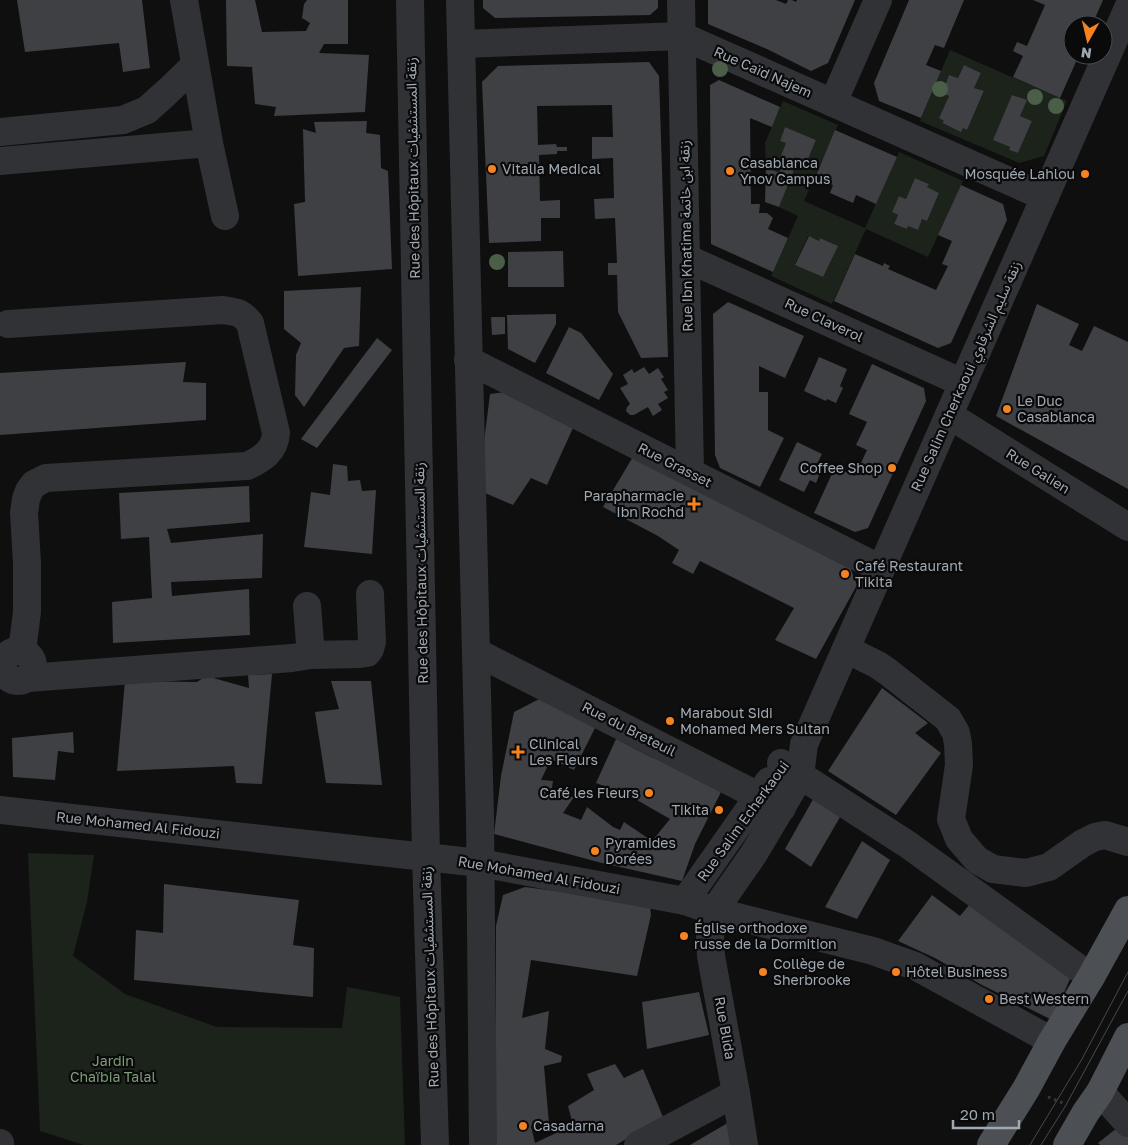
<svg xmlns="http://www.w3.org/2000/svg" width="1128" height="1145" viewBox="0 0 1128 1145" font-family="'Golos Text','Noto Sans Arabic',sans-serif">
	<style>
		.green { fill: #1b231b; fill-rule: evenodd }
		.building { fill: #3e4043 }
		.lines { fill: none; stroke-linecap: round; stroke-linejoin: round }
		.path { stroke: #36393c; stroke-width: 3; stroke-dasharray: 2.5 4; stroke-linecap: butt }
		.minor { stroke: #303235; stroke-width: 28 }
		.major { stroke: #4c4f54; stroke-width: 28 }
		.tram { stroke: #474a4e; stroke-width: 1 }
		.tree { fill: #4a5e48 }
		.poi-dot { fill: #f78320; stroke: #0a0a0b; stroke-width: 2 }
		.labels { text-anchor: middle; stroke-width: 4.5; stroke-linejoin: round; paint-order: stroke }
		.street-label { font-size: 14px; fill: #9fa9b2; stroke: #0a0a0b }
		.poi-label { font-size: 14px; fill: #9fa9b2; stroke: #0a0a0b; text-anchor: start }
		.park-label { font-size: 14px; fill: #7b9e75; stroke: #0a0a0b }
	</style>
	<rect width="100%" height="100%" fill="#0f0f10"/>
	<g class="green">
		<path d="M950 50 1067 101 1044 156 1019 163 920 121ZM964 65 981 73 974 88 984 92 967 130 963 128 961 131 943 124 944 121 939 118 949 96 942 92 949 75 958 78ZM1013 95 1026 100 1020 116 1032 121 1018 153 1009 150 1010 147 994 140Z"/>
		<path d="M783 101 838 125 804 201 865 228 899 152 963 181 928 257 866 229 832 304 771 276 798 216 779 207 796 165 801 167 805 158 808 159 816 140 785 127 780 141 786 143 777 165 782 167 779 173 766 167 765 143ZM915 178 928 183 927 187 939 193 927 221 922 219 918 230 908 226 907 229 894 224 898 215 892 212 899 196 906 199ZM808 236 819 241 820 238 837 246 823 277 795 264Z"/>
		<polygon points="28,853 94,855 87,902 73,956 125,994 217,1027 342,1028 347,987 400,997 405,1145 84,1145 40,1131"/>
	</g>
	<g class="building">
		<polygon points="17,0 142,0 150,68 123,72 119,43 25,52"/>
		<polygon points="226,0 255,0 262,32 306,31 310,23 302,18 304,4 307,0 348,0 348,44 324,44 319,53 369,55 365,112 274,116 276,107 255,104 252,67 227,66"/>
		<polygon points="483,0 658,0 658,8 650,15 495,18 483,8"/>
		<polygon points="708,0 776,0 786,4 788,0 792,0 796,2 797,0 855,0 828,63 811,71 767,49 708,24"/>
		<polygon points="909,0 964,0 944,48 935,45 926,65 941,71 921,118 879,101 874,83"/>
		<polygon points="1033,0 1103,0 1092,25 1073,25 1073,55 1079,55 1060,98 1013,77 1023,56 1013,51 1017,42 1027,46 1045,5"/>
		<polygon points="649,62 659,76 668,357 641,358 618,312 617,275 608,275 608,263 617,263 615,218 595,219 594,199 614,198 613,158 592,159 592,137 613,137 612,105 537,106 538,145 556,144 557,147 567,147 567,151 557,151 557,154 539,155 540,201 560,200 560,218 541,218 541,241 489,243 482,82 498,66"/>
		<polygon points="964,65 981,73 974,88 984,91 967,130 963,128 961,132 942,123 944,121 939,118 949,96 942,93 949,75 958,78"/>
		<polygon points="719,80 780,107 772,127 750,118 751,204 760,204 759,213 767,213 773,218 768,229 788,238 773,272 711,244 710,85"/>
		<polygon points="1012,95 1027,100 1020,116 1032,121 1018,153 1009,150 1010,147 993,140"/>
		<polygon points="367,121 366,133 380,135 381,168 388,171 392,269 298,276 294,204 305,202 303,129 316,133 314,122"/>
		<polygon points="785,127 816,140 808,159 805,158 801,167 796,165 779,207 765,202 766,167 779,173 782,167 777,165 786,143 780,141"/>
		<polygon points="835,130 897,157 876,204 856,195 853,203 830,193 833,185 815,178"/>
		<polygon points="915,178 929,184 927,187 939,193 927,221 922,219 918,230 908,226 907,229 894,224 898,215 892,212 899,196 906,199"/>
		<polygon points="961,185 1003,204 1007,220 951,343 938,348 834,301 855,254 883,266 884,263 890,266 888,269 936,290 948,266 942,264 952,241 938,235"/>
		<polygon points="809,236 819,241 820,238 838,246 823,277 795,265"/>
		<polygon points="563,251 564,287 508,287 508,252"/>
		<polygon points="361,287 359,346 344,348 304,407 295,395 296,355 301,343 284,329 284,291"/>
		<polygon points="728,302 804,336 785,378 759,366 759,392 768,392 768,430 784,438 760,487 720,468 715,455 713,314"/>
		<polygon points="1037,304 1079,324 1069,345 1082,351 1094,326 1128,342 1128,489 996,416"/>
		<polygon points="556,314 556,324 535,363 508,349 507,315"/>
		<polygon points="491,317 505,317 505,334 492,335"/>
		<polygon points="569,327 581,333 613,374 599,400 546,373"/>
		<polygon points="377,338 392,350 317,448 301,439"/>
		<polygon points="819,357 847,369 840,386 843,388 836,403 827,399 826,401 804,391"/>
		<polygon points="186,362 183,382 206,383 206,420 0,435 0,373"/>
		<polygon points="872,364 924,388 926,401 868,528 855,532 814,513 835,467 855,476 867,450 856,445 867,422 849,414"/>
		<polygon points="644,367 649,374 658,368 664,377 661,379 668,390 664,392 668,398 658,404 662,410 653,416 648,407 634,415 630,415 626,411 627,407 630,404 620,388 628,384 623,375 632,369 634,373"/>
		<polygon points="513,391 573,428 547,485 531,478 513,505 478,490 490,394"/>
		<polygon points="797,442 822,454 815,468 821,471 816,483 810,480 804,492 779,480"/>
		<polygon points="634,455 849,565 857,585 816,659 775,640 794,608 700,561 693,574 672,563 679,550 658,536 603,507"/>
		<polygon points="333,464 347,466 348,481 360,480 362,491 376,490 372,554 304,547 311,492 330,495"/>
		<polygon points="249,486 250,522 167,529 171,543 263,534 262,578 171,582 172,596 249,589 250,635 113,643 112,602 152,598 149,537 121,539 119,493"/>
		<polygon points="272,674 262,784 236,783 234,766 117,771 125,681 197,682 206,676 249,688 248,675"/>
		<polygon points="331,681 371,681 382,785 326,783 315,712 339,709"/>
		<polygon points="882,688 928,723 915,733 941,753 896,815 828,771"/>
		<polygon points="547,695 600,718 574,770 551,759 541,780 553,781 551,794 574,797 563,813 581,820 587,807 613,827 620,830 624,822 652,841 670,819 630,796 596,783 616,739 653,758 657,751 722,790 695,844 682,881 602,863 494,834 501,776 514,712"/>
		<polygon points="73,732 74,753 58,751 55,780 13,777 12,738"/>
		<polygon points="816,794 843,812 811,867 785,849"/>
		<polygon points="862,841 890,860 857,919 825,907"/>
		<polygon points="164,884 299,900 293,945 314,948 313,997 134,980 136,930 163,933"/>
		<polygon points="525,887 587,895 650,907 651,915 637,976 531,960 522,1018 549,1011 545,1049 562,1056 561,1062 544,1066 549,1124 531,1126 535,1143 573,1125 568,1106 594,1090 587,1074 615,1064 624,1078 643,1069 663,1117 616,1145 493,1145 493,1097 496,1016 496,926 503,895"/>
		<polygon points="932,895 960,916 970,904 1073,972 1052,1020 982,985 935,958 898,941"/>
		<polygon points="699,992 709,1035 647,1049 642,1002"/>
		<polygon points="731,1121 736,1145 690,1145"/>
		<polygon points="1122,1124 1128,1132 1128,1145 1100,1145 1098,1143"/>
	</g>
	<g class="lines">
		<polyline class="path" points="1048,1097 1063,1103"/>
		<g class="minor">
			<polyline points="184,0 209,143 225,216"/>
			<polyline points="410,0 426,857 435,1145"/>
			<polyline points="460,0 480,817 483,1145"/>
			<polyline points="681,0 690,472"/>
			<polyline points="461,44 682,36 1045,197"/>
			<polyline points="833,103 878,0"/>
			<polyline points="0,132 123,120 147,110 168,91 195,65"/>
			<polyline points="0,161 209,143"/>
			<polyline points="686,258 963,383"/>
			<path d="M8 324 223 310C237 312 241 312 250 323L276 433C275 451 262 459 247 466L46 478 34 484 29 491 26 499 24 513 27 563V612L22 651"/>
			<polyline points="468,360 881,569"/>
			<polyline points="949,415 1128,527"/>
			<polyline points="846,649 878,665 888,672 948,719 956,733 958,744 959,765 951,819 959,839 977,860 993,869 1026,873 1049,867 1083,843 1095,837 1105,835 1128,842"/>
			<circle cx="18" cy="666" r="15"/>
			<polyline points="476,652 782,808"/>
			<polyline points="311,655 360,654 367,653 370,649 372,642 370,594"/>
			<polyline points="28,678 292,658 311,655 307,606"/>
			<polyline points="781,763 907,844 1091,977"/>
			<polyline points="0,810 480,863 685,901 714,911 873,951 915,966 1052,1041"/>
			<polyline points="685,901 769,781"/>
			<polyline points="1100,1092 1128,1123"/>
			<polyline points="0,1143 0,1145"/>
			<polyline points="638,1145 736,1093"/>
			<polyline points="744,1145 736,1093 711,956 710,938 711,926 714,911 753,855 800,776 804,744 1128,8"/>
		</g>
		<g class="major">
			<polyline points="991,1145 1026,1089 1052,1041 1091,977 1128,910"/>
			<polyline points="1067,1145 1086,1112 1100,1092 1128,1037"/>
		</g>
		<g class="tram">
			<polyline points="1030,1145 1082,1059 1128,972"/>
			<polyline points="1041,1145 1066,1105 1128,991"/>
		</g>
	</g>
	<g class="tree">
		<circle cx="720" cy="69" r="8"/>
		<circle cx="940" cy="89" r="8"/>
		<circle cx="1035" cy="97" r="8"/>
		<circle cx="1056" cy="106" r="8"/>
		<circle cx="497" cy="262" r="8"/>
	</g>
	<g class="poi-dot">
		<circle cx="492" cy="169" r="5"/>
		<circle cx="730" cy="171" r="5"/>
		<circle cx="1085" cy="174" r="5"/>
		<circle cx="1007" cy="409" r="5"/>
		<circle cx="892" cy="468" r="5"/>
		<path d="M691.5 496.5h5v5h5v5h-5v5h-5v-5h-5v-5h5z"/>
		<circle cx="845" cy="574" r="5"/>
		<circle cx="670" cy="721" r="5"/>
		<path d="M515.5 744.5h5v5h5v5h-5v5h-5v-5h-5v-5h5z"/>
		<circle cx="649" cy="793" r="5"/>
		<circle cx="719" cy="810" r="5"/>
		<circle cx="595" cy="851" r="5"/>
		<circle cx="684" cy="936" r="5"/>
		<circle cx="763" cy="972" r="5"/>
		<circle cx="896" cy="972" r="5"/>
		<circle cx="989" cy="999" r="5"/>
		<circle cx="523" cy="1126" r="5"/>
	</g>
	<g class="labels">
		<g class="street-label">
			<text transform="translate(763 72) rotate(24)" y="5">Rue Caïd Najem</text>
			<text transform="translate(413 168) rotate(-91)" y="5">Rue des Hôpitaux زنقة المستشفيات</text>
			<text transform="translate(686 236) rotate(-91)" y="5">Rue Ibn Khatima زنقة ابن خاتمة</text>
			<text transform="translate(824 320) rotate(25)" y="5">Rue Claverol</text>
			<text transform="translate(966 376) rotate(-66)" y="5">Rue Salim Cherkaoui زنقة سليم الشرقاوي</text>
			<text transform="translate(675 465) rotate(27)" y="5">Rue Grasset</text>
			<text transform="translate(1038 471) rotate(32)" y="5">Rue Galien</text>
			<text transform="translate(421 573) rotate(-91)" y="5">Rue des Hôpitaux زنقة المستشفيات</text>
			<text transform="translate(629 729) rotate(27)" y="5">Rue du Breteuil</text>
			<text transform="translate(743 821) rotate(-54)" y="5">Rue Salim Echerkaoui</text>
			<text transform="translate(138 825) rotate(6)" y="5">Rue Mohamed Al Fidouzi</text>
			<text transform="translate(539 875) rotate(10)" y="5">Rue Mohamed Al Fidouzi</text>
			<text transform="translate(430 977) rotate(-92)" y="5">Rue des Hôpitaux زنقة المستشفيات</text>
			<text transform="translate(725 1028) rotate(80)" y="5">Rue Blida</text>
		</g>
		<g class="poi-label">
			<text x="740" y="168">Casablanca<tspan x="740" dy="16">Ynov Campus</tspan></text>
			<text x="502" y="174">Vitalia Medical</text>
			<text x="1075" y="179" text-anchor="end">Mosquée Lahlou</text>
			<text x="1017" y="406">Le Duc<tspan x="1017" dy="16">Casablanca</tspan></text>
			<text x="882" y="473" text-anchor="end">Coffee Shop</text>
			<text x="684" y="501" text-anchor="end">Parapharmacie<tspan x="684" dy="16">Ibn Rochd</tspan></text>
			<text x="855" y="571">Café Restaurant<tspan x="855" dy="16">Tikita</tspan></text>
			<text x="680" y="718">Marabout Sidi<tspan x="680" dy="16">Mohamed Mers Sultan</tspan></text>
			<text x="529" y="749">Clinical<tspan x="529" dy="16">Les Fleurs</tspan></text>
			<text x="639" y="798" text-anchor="end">Café les Fleurs</text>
			<text x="709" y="815" text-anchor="end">Tikita</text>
			<text x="605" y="848">Pyramides<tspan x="605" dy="16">Dorées</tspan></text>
			<text x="694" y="933">Église orthodoxe<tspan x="694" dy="16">russe de la Dormition</tspan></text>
			<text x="773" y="969">Collège de<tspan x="773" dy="16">Sherbrooke</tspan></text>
			<text x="906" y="977">Hôtel Business</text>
			<text x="999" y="1004">Best Western</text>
			<text x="533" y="1131">Casadarna</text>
		</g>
		<g class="park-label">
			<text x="113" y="1066">Jardin<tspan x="113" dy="16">Chaïbia Talal</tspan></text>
		</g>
	</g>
	<g transform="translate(1088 40) rotate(188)"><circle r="24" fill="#0a0a0b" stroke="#464a4e"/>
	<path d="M0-4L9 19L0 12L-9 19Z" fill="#f78320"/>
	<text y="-8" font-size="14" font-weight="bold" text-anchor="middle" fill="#9fa9b2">N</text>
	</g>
	<path d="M953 1120v8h66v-8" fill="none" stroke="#9fa9b2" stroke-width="2.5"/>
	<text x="960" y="1120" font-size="15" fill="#9fa9b2" stroke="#0a0a0b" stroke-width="4" paint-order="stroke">20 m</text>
</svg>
